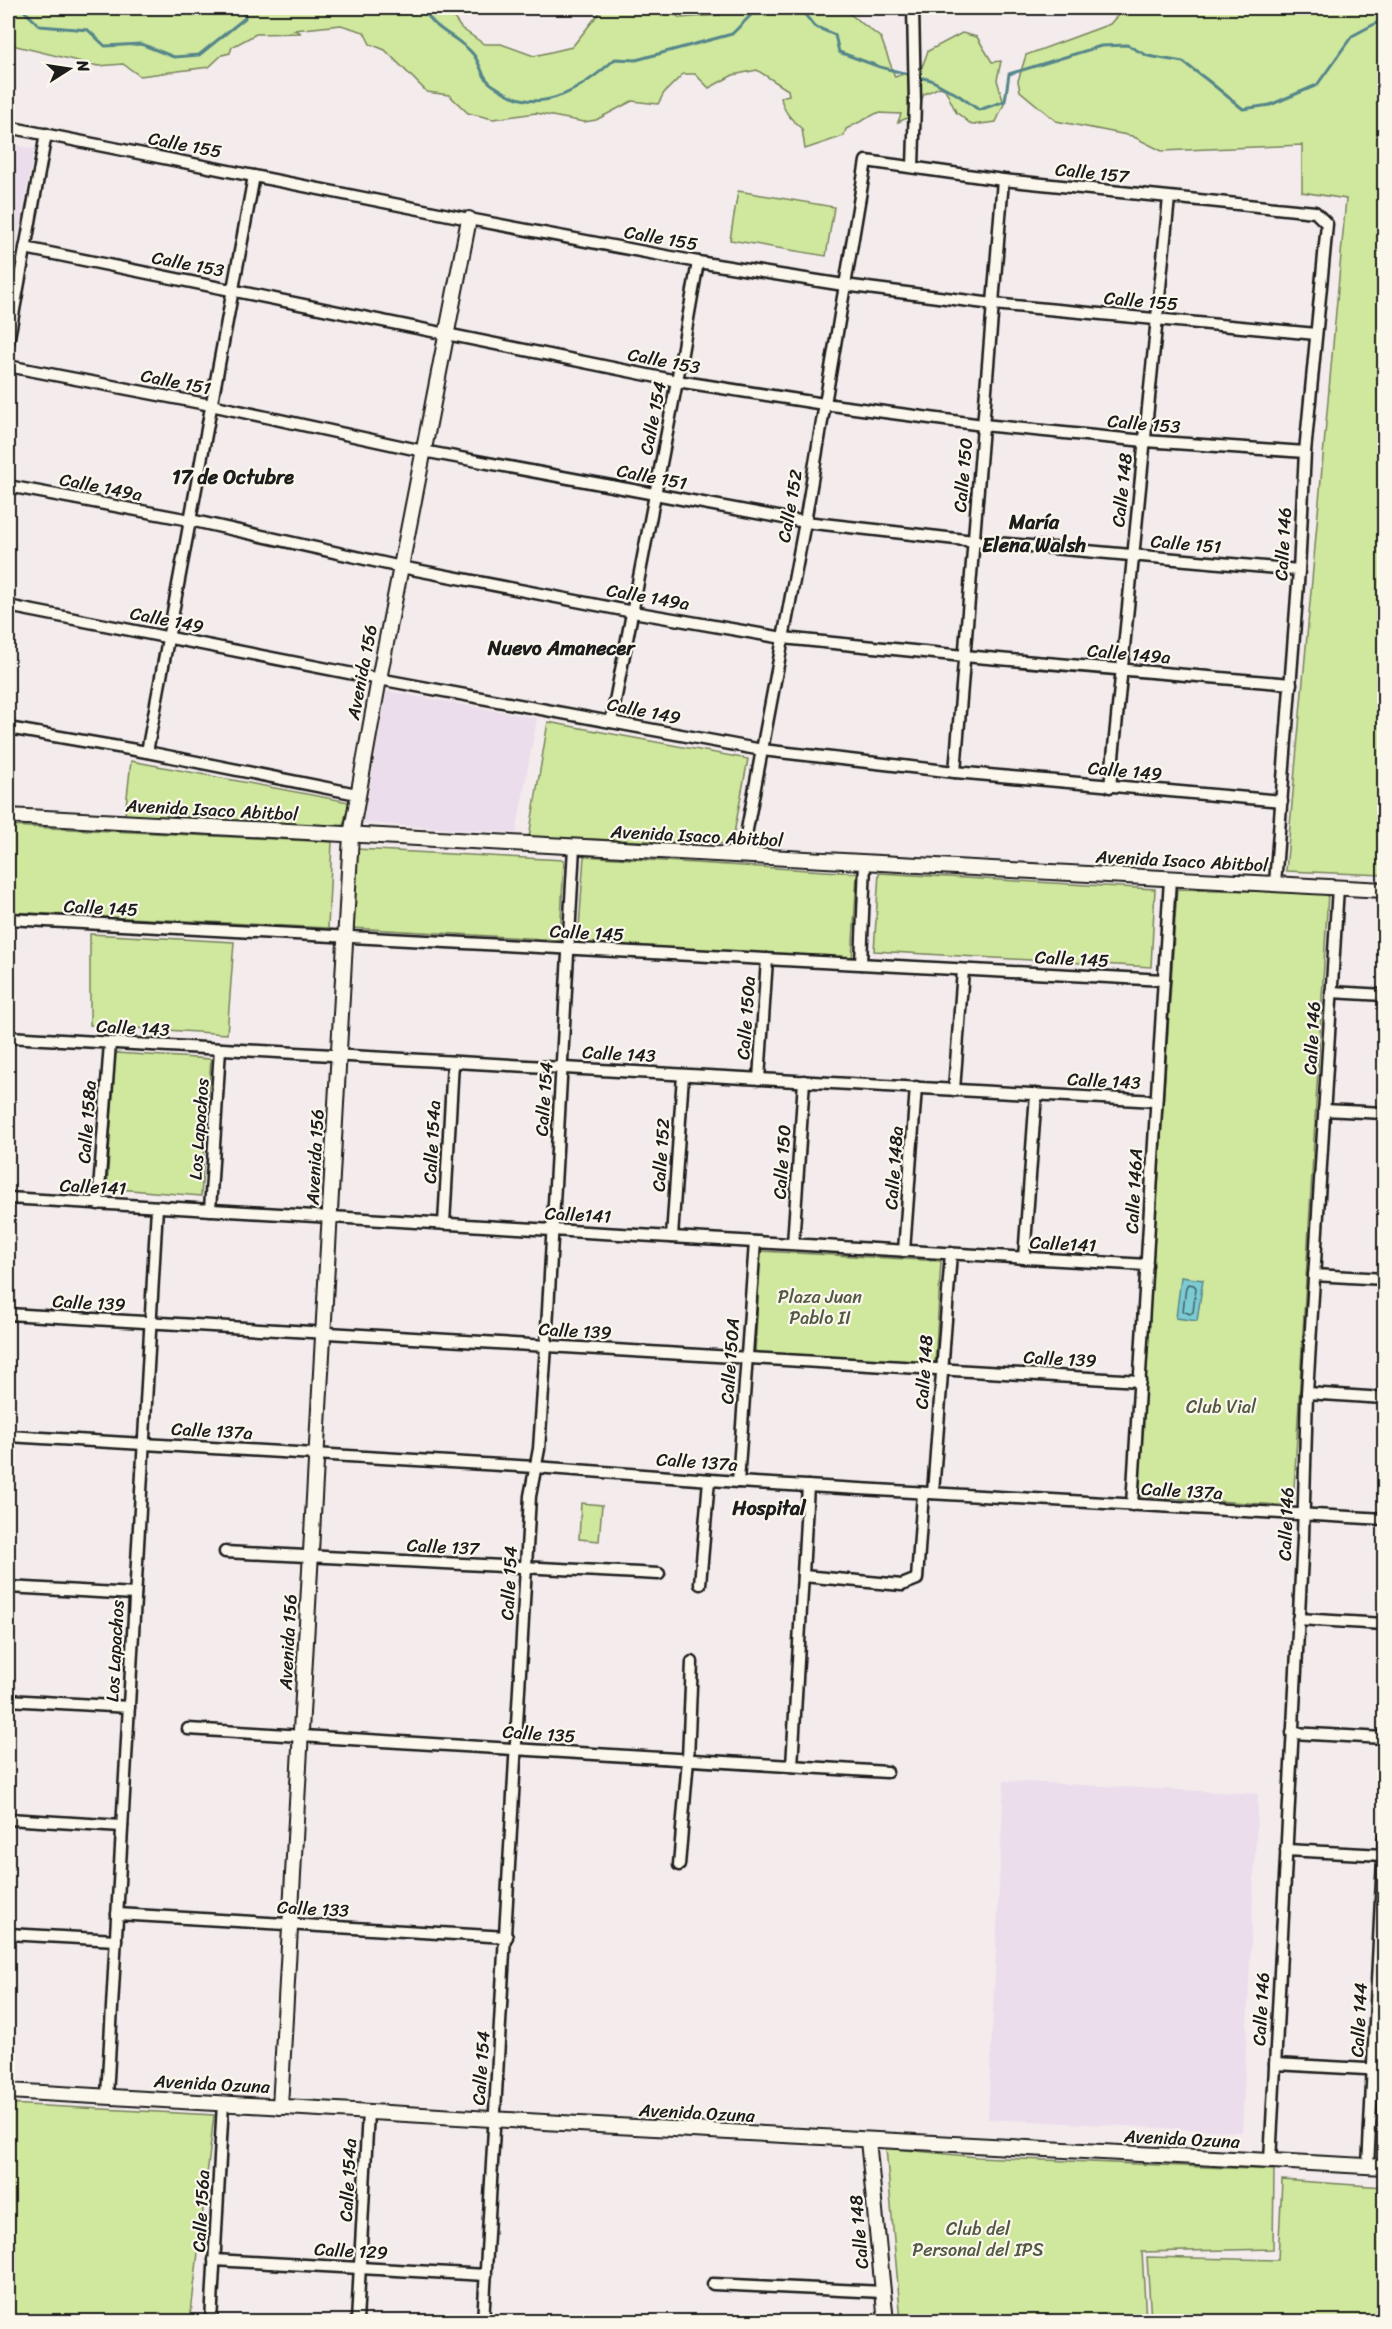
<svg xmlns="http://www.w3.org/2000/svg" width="1392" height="2329" font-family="Sriracha,sans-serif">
	<rect width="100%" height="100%" fill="#f4ebec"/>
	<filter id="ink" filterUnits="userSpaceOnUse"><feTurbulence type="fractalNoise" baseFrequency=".0167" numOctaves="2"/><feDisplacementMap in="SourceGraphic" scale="12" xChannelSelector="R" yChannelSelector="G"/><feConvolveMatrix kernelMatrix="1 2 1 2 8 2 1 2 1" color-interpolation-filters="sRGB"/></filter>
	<g filter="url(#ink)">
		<g fill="#ebddec">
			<polygon points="8,144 34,149 8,292"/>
			<polygon points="387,691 537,718 516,833 363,823"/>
			<polygon points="1004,1781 1258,1794 1242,2132 988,2119"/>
		</g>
		<g fill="#cfe89d" stroke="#76825c" stroke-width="1.5">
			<path d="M8 8H447L461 28 484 44H501L534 56 572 47 603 8H666L680 18 720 15 732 8H842L881 38 895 77 922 67 928 51 962 33 977 37 992 62 1001 61 997 80 1004 104 996 122 972 125 956 112 945 89 940 87 924 94 916 114 898 122 901 114 877 113 846 129 844 136 805 149 802 129C792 120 783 112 781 97L789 95 788 90 757 70 733 75 709 88 695 74H683L664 93 658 104 632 101 596 120 584 122 536 113 493 119 468 113 449 95 427 92 385 50 370 44 364 32 341 25 294 30 301 33 256 34 232 47 230 53 222 55 209 67 140 76 123 64 98 66 8 44Z"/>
			<polygon points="1124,8 1384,8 1384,875 1286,871 1346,199 1302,192 1302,145 1162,151 1132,136 1056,121 1020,91 1018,81 1026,55 1110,24"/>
			<polygon points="738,191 834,207 826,256 730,240"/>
			<polygon points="548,722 748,759 732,844 529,837"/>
			<polygon points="131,761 349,802 343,826 125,815"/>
			<polygon points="8,826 332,842 328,928 8,912"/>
			<polygon points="356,849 564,860 560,940 352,928"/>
			<polygon points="584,856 857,873 852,960 578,943"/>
			<polygon points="879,873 1155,889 1151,967 874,951"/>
			<polygon points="1177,889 1328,893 1293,1506 1138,1496"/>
			<polygon points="90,934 234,942 227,1034 90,1025"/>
			<polygon points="115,1053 211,1059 201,1196 107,1188"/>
			<polygon points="760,1251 941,1261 935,1366 755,1356"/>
			<polygon points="581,1503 602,1505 599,1541 579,1539"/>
			<polygon points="8,2104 214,2115 190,2321 8,2321"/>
			<polygon points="886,2148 977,2157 1274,2170 1273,2249 1142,2252 1146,2321 901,2321"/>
			<polygon points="1282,2180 1384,2187 1384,2321 1151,2321 1147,2257 1278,2260"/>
		</g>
		<polygon fill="#7bcbd4" stroke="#55858a" stroke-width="1.5" points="1181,1277 1203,1280 1197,1321 1176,1318"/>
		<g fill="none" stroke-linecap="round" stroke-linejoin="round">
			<polygon stroke="#426266" stroke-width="1.5" points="1188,1284 1194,1285 1196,1288 1193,1312 1190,1314 1183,1311 1186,1287"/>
			<g stroke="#55858a" stroke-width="3">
				<polyline points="21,8 40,26 88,30 105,46 141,44 174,57 199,55 245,18 244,8"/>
				<path d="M424 8C432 30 458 36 473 54 480 62 481 75 489 82 493 86 500 89 504 92 544 116 585 86 615 59L636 60 732 34 757 9 762 8"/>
				<polyline points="800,8 814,26 835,35 839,52 880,67 931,80 958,95 979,110 1005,101 1009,74 1101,46 1127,45 1148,56 1183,62 1206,79 1243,109 1270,105 1317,85 1352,36 1384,19"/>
			</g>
			<g stroke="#1c1c1c" stroke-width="15">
				<g id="street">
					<polyline points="913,8 915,102 913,167"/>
					<polyline points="8,127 469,219 698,262 844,285 993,304 1316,334"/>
					<polyline points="25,248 677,381 824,404 983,425 1145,441 1305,452"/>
					<polyline points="8,343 46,134"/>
					<polyline points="8,366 211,405 423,451 805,522 974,541 1299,570"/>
					<polyline points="8,486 190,520 401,567 633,612 783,638 964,656 1291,684"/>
					<polyline points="8,606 379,679 762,750 955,772 1282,801"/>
					<polyline points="611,722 677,381 698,262"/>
					<polyline points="8,728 147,752 357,794"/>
					<polyline points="147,752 254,176"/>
					<polyline points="955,772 1003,180"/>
					<polyline points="1110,787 1169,198"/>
					<polyline points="742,856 805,522 866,161 1003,180 1315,212 1327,224 1305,452 1299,570 1275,884"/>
					<polyline points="8,919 1164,980"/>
					<polyline points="861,964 865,863"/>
					<polyline points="1331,992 1384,995"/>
					<polyline points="8,1037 1156,1101"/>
					<polyline points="759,1079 767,959"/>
					<polyline points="954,1090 963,970"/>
					<polyline points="1324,1110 1384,1113"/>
					<polyline points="8,1198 1147,1265"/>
					<polyline points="98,1204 110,1043"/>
					<polyline points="210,1210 220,1049"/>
					<polyline points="444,1224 453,1062"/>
					<polyline points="672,1237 683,1075"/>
					<polyline points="793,1244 804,1081"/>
					<polyline points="904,1251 916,1087"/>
					<polyline points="1024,1258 1036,1094"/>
					<polyline points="1314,1275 1384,1279"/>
					<polyline points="8,1314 1140,1381"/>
					<polyline points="1307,1393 1384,1398"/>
					<polyline points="8,1436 535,1467 738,1482 1384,1519"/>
					<polyline points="738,1482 755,1242"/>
					<polyline points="933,1493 951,1253"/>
					<polyline points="1132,1505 1170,879"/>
					<polyline points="225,1552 659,1574"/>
					<polyline points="803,1576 902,1585 917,1579 923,1493"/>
					<polyline points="700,1584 709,1480"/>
					<polyline points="8,1587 135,1594"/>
					<polyline points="1298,1619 1384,1624"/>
					<polyline points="8,1700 129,1707"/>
					<polyline points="188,1729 887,1772"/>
					<polyline points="1292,1733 1384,1738"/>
					<polyline points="792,1766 808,1486"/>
					<polyline points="8,1819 122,1826"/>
					<polyline points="1286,1850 1384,1855"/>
					<polyline points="679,1865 688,1759 692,1662"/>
					<polyline points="117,1914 507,1937"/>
					<polyline points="8,1934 116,1940"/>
					<polyline points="1275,2064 1384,2070"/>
					<polyline points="107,2096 157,1207"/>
					<polyline points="1270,2161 1303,1538 1307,1393 1338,887"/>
					<polyline points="1368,2167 1384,1838"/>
					<polyline points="214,2260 486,2275"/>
					<polyline points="713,2284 883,2292"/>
					<polyline points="211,2322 223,2103"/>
					<polyline points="357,2322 368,2112"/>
					<polyline points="483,2322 530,1496 539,1449 546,1346 574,847"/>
				</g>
			</g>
			<g stroke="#1c1c1c" stroke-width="18">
				<g id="secondary">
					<polyline points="8,816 1384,890"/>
					<polyline points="8,2091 579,2124 1384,2167"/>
					<polyline points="280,2107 351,835 379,679 469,219"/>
					<polyline points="868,2140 886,2322"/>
				</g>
			</g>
			<use href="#street" stroke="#fbf7ec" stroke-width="10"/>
			<use href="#secondary" stroke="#fbf7ec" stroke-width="14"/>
		</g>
	</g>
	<g text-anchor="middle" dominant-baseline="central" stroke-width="4.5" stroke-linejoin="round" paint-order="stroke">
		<g font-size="18" fill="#1c1c1c" stroke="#fbf7ec">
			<text transform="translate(185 145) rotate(11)">Calle 155</text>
			<text transform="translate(1092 173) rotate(6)">Calle 157</text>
			<text transform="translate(661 238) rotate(10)">Calle 155</text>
			<text transform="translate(188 264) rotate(11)">Calle 153</text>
			<text transform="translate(1141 301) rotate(5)">Calle 155</text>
			<text transform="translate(664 361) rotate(11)">Calle 153</text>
			<text transform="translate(176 382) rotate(11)">Calle 151</text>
			<text transform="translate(653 418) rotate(-79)">Calle 154</text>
			<text transform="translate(1144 424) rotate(5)">Calle 153</text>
			<text transform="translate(963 475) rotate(-85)">Calle 150</text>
			<text transform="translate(652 477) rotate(11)">Calle 151</text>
			<text transform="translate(101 487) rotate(11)">Calle 149a</text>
			<text transform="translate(1122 490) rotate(-84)">Calle 148</text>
			<text transform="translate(790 506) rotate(-80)">Calle 152</text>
			<text transform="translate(1186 544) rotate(5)">Calle 151</text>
			<text transform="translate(1283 544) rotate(-87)">Calle 146</text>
			<text transform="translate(648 597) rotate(10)">Calle 149a</text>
			<text transform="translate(167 620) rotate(11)">Calle 149</text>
			<text transform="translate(1129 654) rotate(5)">Calle 149a</text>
			<text transform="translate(362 672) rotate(-79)">Avenida 156</text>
			<text transform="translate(644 711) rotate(11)">Calle 149</text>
			<text transform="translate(1125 771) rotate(5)">Calle 149</text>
			<text transform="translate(212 810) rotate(3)">Avenida Isaco Abitbol</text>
			<text transform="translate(697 836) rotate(3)">Avenida Isaco Abitbol</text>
			<text transform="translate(1182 861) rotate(3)">Avenida Isaco Abitbol</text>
			<text transform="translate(101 908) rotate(3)">Calle 145</text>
			<text transform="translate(587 933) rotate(3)">Calle 145</text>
			<text transform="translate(1072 959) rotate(3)">Calle 145</text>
			<text transform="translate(746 1018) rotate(-86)">Calle 150a</text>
			<text transform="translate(133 1028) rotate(3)">Calle 143</text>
			<text transform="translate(1312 1038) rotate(-87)">Calle 146</text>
			<text transform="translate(619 1054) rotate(3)">Calle 143</text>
			<text transform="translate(1104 1081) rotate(3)">Calle 143</text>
			<text transform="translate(544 1099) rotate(-86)">Calle 154</text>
			<text transform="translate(87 1122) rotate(-86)">Calle 158a</text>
			<text transform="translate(199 1129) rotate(-86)">Los Lapachos</text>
			<text transform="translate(432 1142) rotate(-87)">Calle 154a</text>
			<text transform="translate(661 1155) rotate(-86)">Calle 152</text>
			<text transform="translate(315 1157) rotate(-87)">Avenida 156</text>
			<text transform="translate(782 1162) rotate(-86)">Calle 150</text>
			<text transform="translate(894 1168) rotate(-86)">Calle 148a</text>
			<text transform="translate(93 1187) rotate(3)">Calle141</text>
			<text transform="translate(1134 1191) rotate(-87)">Calle 146A</text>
			<text transform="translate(578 1215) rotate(3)">Calle141</text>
			<text transform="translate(1063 1244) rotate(3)">Calle141</text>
			<text transform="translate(89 1303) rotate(3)">Calle 139</text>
			<text transform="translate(575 1331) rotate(3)">Calle 139</text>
			<text transform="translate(1060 1359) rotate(3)">Calle 139</text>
			<text transform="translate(730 1361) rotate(-86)">Calle 150A</text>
			<text transform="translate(924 1372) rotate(-86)">Calle 148</text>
			<text transform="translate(212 1431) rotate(3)">Calle 137a</text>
			<text transform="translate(697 1462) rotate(4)">Calle 137a</text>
			<text transform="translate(1182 1491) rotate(3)">Calle 137a</text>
			<text transform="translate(1286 1524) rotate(-88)">Calle 146</text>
			<text transform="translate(443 1547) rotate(3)">Calle 137</text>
			<text transform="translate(509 1583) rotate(-87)">Calle 154</text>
			<text transform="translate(288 1642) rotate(-87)">Avenida 156</text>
			<text transform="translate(115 1651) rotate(-87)">Los Lapachos</text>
			<text transform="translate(539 1734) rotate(4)">Calle 135</text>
			<text transform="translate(313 1909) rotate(3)">Calle 133</text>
			<text transform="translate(1261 2009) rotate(-87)">Calle 146</text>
			<text transform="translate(1359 2020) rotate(-87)">Calle 144</text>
			<text transform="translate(481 2068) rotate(-86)">Calle 154</text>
			<text transform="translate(212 2084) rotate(3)">Avenida Ozuna</text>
			<text transform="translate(697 2113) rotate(3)">Avenida Ozuna</text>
			<text transform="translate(1182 2139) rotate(3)">Avenida Ozuna</text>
			<text transform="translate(348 2180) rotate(-87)">Calle 154a</text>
			<text transform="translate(201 2211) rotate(-87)">Calle 156a</text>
			<text transform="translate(859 2232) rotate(-95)">Calle 148</text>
			<text transform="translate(351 2251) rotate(3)">Calle 129</text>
		</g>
		<g font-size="18" fill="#525943" stroke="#fbf7ec">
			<text x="820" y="1297">Plaza Juan<tspan x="820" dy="21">Pablo II</tspan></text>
			<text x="1221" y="1407">Club Vial</text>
			<text x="978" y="2229">Club del<tspan x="978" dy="21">Personal del IPS</tspan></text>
		</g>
		<g font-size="20" font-weight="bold" fill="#1c1c1c" stroke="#fbf7ec">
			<text x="233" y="477">17 de Octubre</text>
			<text x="1034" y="522">María<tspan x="1034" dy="23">Elena Walsh</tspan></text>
			<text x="561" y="648">Nuevo Amanecer</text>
			<text x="769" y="1508">Hospital</text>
		</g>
	</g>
	<rect width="1392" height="2329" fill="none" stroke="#fbf7ec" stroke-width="30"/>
	<rect x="15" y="15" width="1362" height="2299" fill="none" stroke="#1c1c1c" stroke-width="2" filter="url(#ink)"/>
	<g transform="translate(69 69) rotate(78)" stroke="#fbf7ec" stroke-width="4.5" paint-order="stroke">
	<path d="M0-4.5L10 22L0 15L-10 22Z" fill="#1c1c1c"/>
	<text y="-9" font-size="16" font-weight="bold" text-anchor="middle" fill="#1c1c1c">N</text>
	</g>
</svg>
